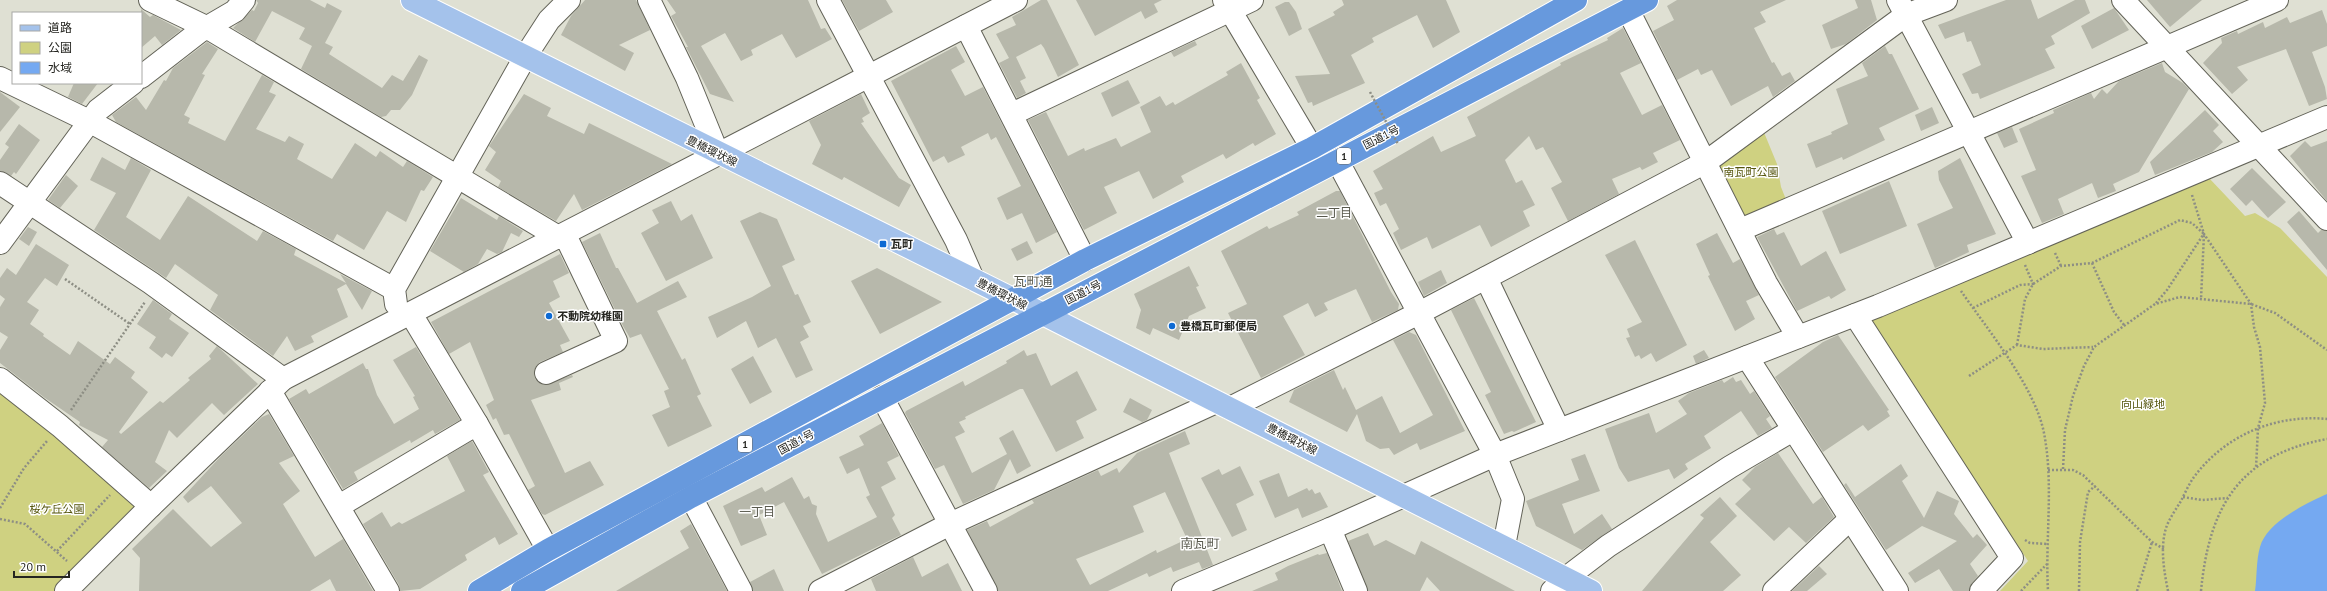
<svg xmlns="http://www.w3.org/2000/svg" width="2327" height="591" font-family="'PT Sans','Noto Sans JP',sans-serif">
	<rect width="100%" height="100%" fill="#dfe0d3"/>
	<g fill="#cfd181">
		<polygon points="1763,130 1777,164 1781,187 1787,202 1743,219 1718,166"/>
		<polygon points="2209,178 2245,216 2255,213 2280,228 2327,277 2327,591 2000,591 2028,561 1870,322 1874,317"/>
		<polygon points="0,388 135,501 135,509 57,591 0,591"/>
	</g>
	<path fill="#75a9f1" d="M2327 494V591H2255C2257 577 2256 561 2260 547 2267 522 2305 504 2327 494Z"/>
	<g fill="#b7b8ab" fill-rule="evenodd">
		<polygon points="256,0 310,0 325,8 327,3 342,11 325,43 333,47 329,54 382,88 392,75 403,81 419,55 428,60 412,95 400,110 391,110 386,116 381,117 301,69 312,46 299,39 305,28 272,11 255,42 233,28 252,10 254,11 258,3"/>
		<polygon points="585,0 636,0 650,30 619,45 634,53 625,71 561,35 571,16"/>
		<polygon points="667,0 808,0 821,29 825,28 832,39 796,58 782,34 751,50 753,55 741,61 725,33 701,46 734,102 710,94 686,47 688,47 671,16 676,13"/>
		<polygon points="842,0 886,0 893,12 859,31"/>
		<polygon points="1041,0 1047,0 1079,65 1058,77 1044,48 1041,44 1016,57 1026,78 1020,81 1026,93 1017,98 999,63 1009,58 996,34 1016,25 1012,17"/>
		<polygon points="1076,0 1162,0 1154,4 1158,12 1145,19 1141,11 1095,36"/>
		<polygon points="1342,0 1446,0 1460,32 1433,48 1417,15 1372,38 1374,42 1351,55 1365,83 1313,106 1312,102 1308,103 1295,76 1330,74 1308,29 1335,15 1333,12 1344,5"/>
		<polygon points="1677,0 1786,0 1760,12 1766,22 1754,28 1772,63 1774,62 1782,76 1790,72 1795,81 1773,97 1768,86 1731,106 1712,70 1701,75 1698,69 1677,80 1653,31 1674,20 1667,6"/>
		<polygon points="1855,0 1871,0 1877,20 1846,44 1831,49 1822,25 1858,8"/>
		<polygon points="2006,0 2031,0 2038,19 2075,0 2085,0 2090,13 2051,36 2055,44 2045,49 2055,68 1980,99 1978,93 1972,94 1962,74 1981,65 1971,41 1967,42 1964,32 1945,39 1938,25"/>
		<polygon points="2147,0 2202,0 2170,27"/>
		<polygon points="1285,2 1289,2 1296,12 1302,29 1289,36 1275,7"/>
		<polygon points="2114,8 2129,30 2092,49 2081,26"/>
		<polygon points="141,9 150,17 153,15 181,30 162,45 155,36 141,48"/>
		<polygon points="2322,10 2327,24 2327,46 2312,52 2325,87 2327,99 2309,106 2286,49 2237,67 2248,80 2232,94 2203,63 2222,43 2221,38 2237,31 2238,34 2263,22 2265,28 2287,17 2290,23"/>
		<polygon points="1623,28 1641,63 1620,73 1642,115 1662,105 1680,140 1653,153 1658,162 1642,170 1640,167 1612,179 1619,194 1568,221 1551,188 1562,182 1543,147 1536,150 1529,136 1505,160 1516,183 1522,180 1535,205 1523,211 1530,226 1491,247 1480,225 1432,249 1427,237 1401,250 1393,233 1399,229 1386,203 1380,206 1374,193 1383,189 1373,171 1433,136 1441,152 1476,136 1467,117 1561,65 1560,63 1608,40 1607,38"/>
		<polygon points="1195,41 1197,45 1174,57 1171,52"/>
		<polygon points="207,42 218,49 202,74 205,75 184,115 190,118 188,123 225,141 262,75 274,82 269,92 276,95 256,129 285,142 289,136 304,144 297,159 332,179 355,143 376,157 380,151 403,167 407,161 433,177 424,191 421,190 406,222 387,211 364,250 337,234 333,241 116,122 112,115 136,97 146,110 164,80 166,81 173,68"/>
		<polygon points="956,46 965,62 951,70 965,96 983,87 1057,232 1036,243 1022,213 1007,220 997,198 1021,186 996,137 991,140 988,133 961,147 965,155 948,163 944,156 933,162 891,81"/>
		<polygon points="1885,46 1889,54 1892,54 1919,109 1879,128 1885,140 1843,160 1842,157 1816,168 1807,144 1832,134 1831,132 1848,124 1836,89 1868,76 1862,63"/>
		<polygon points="1241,63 1260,98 1257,100 1276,134 1255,146 1253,143 1226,159 1223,154 1181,176 1184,182 1153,199 1139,171 1104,187 1117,213 1084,230 1028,120 1046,112 1068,156 1084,148 1085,151 1116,138 1121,147 1151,132 1140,107 1160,96 1166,106 1173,102 1175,105 1228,75 1226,72"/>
		<polygon points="2162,63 2165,72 2183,83 2189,89 2139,172 2113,184 2116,191 2098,198 2092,183 2058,199 2064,214 2042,223 2021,176 2036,170 2019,129 2054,113 2053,110 2091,93 2094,99 2102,89 2107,94 2119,81"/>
		<polygon points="1128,80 1140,103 1112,117 1101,93"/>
		<polygon points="74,83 98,83 82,104 68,97"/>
		<polygon points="0,92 20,107 0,132"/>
		<polygon points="524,94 551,108 547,116 584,134 589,123 672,164 582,210 574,194 556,221 498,187 501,181 485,170 496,152 489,146"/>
		<polygon points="861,94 870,113 862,118 864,122 861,123 899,178 911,185 899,207 844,177 842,180 812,164 821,145 809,121"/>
		<polygon points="1932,107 1939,123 1921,131 1915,115"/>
		<polygon points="2205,110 2219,125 2213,131 2223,142 2212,152 2155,175 2150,162"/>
		<polygon points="19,124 40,140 16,174 14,172 11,176 0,171 0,160 9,147 5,144"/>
		<polygon points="2012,127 2018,142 2004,148 1997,133"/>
		<polygon points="2305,141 2311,147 2327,141 2327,201 2290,156"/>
		<polygon points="102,157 125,170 131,158 151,170 126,217 160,240 188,196 257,241 263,231 296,249 294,255 346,283 340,274 372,291 362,310 346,284 337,289 348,317 311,336 314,342 295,351 287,336 273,356 210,310 218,295 175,264 166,278 94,230 116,193 90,180"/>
		<polygon points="1960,158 1996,234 1967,245 1969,252 1935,268 1917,224 1953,208 1939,180 1938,171"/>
		<polygon points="2252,168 2286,202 2268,218 2252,200 2246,206 2230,189"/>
		<polygon points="66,175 78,186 60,208 48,200"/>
		<polygon points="1889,181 1907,226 1840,254 1822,211"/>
		<polygon points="1336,191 1340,191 1391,292 1399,304 1398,310 1372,322 1356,289 1324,303 1328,310 1315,317 1308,303 1283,316 1305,355 1261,378 1228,313 1247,304 1221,251 1267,226 1269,229 1299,215 1297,212"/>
		<polygon points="461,198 497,220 499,216 523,231 519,237 511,233 502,252 497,254 487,249 478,264 464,272 430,251"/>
		<polygon points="671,201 681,221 692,214 713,258 666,281 641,233 659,223 652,210"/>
		<polygon points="2299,211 2318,233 2321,230 2327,231 2327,270 2287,222"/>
		<polygon points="760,212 777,219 795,260 782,266 795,295 798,294 811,322 803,326 809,337 800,342 813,370 796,378 776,338 758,348 746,321 717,338 708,317 752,297 771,286 740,221"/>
		<polygon points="28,227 37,232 29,246 19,239"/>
		<polygon points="1774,229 1777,235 1784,232 1801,266 1826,251 1846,290 1831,299 1829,296 1797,311 1757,237"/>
		<polygon points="600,233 616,268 618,268 637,303 678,281 687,297 657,311 682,360 685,358 701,394 697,396 712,426 668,447 652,415 670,407 664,391 669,389 641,334 630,338 623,326 582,242"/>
		<polygon points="1717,233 1733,263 1740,259 1759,295 1746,301 1755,319 1735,331 1708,276 1710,275 1696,244"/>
		<polygon points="1635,240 1687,345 1656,362 1651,353 1641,359 1639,355 1635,357 1626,338 1630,337 1627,329 1642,322 1605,255"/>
		<polygon points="1027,241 1033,253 1017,261 1011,249"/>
		<polygon points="36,244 69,265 57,286 45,278 27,302 39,310 30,324 44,334 43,336 70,355 78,341 110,364 115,357 135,372 131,378 148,392 119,432 121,434 160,401 163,403 190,380 188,378 211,359 209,356 217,346 258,384 224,415 212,403 177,438 169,430 155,462 167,471 149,488 102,447 108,440 79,425 80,422 45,398 0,363 0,350 8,337 0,332 0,307 5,299 0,295 0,278 7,268 16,275"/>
		<polygon points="560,254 569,273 553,281 560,297 549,303 570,341 560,345 563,352 540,362 536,366 534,372 535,379 544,385 572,375 573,377 559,383 561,390 531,400 565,473 590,461 604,485 545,515 542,514 528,490 535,486 509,434 504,435 496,418 493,420 486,405 494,400 470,342 449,354 431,322"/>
		<polygon points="1189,266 1199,286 1196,287 1206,308 1189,316 1179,340 1153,328 1150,335 1136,328 1141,310 1134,294"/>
		<polygon points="877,268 942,302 880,334 851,281"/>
		<polygon points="1441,270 1447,283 1424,296 1418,282"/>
		<polygon points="1474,298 1536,422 1514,432 1512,431 1504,434 1485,395 1491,392 1451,310"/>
		<polygon points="153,300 172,314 169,319 189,333 172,357 166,353 162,358 149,348 156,337 137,324"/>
		<polygon points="1409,332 1416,335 1465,431 1420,450 1417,443 1394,455 1389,448 1380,449 1366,441 1357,414 1347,432 1289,402 1294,390 1334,370 1343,390 1345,387 1356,410 1382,396 1400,433 1433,415 1393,340"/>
		<polygon points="1838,335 1889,410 1887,411 1890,416 1868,431 1863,425 1823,452 1775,377 1823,342"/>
		<polygon points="416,347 460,420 435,434 433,430 411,443 410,440 354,472 358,480 343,489 289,399 306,389 309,394 363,363 366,369 368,369 377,395 394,424 419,409 413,397 415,396 393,360"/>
		<polygon points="1024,350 1027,356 1036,353 1051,386 1077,371 1097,410 1076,421 1084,438 1056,452 1023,389 1020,389 965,417 966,419 959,422 965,432 955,437 972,473 1007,454 999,438 1013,430 1031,466 1017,474 1010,459 994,490 963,504 944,465 935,469 905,413 906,411 963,381 965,386 1007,363 1006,361"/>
		<polygon points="1704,350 1709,358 1696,364 1693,356"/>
		<polygon points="753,356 772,392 750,404 731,369"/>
		<polygon points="1733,377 1736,382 1741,380 1750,394 1754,391 1770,416 1766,419 1772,428 1758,436 1741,411 1704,436 1711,448 1685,464 1688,469 1674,479 1669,469 1628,482 1619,468 1605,429 1649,413 1656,433 1687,414 1678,401 1689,393 1722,380 1724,383"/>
		<polygon points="1130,398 1152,410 1147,420 1142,422 1123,412"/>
		<polygon points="269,414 294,456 279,463 300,491 283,504 315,557 343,539 373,591 336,591 330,579 310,591 139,591 140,558 132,549 173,509 211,547 242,523 211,486 188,503 183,497 221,456 262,417"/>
		<polygon points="882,423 899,456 887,462 896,479 881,487 895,515 892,518 901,535 822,574 784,502 759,515 767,535 741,546 723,506 762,487 765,492 792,477 804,499 809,496 812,504 817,506 816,514 828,542 877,517 866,497 870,495 859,468 847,474 839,457 864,445 859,436"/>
		<path d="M1185 431 1190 444 1169 453 1213 565 1202 569 1199 562 1173 572 1171 567 1149 577 1147 573 1108 591H998L967 530 987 521 990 527 1034 503 1032 500 1098 470 1101 476 1117 468 1119 473 1137 453ZM1165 492 1187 539 1157 553 1156 550 1090 585 1076 559 1144 532 1133 506Z"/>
		<polygon points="472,441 489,472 483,475 518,534 499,545 495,537 465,555 467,560 420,589 400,591 399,585 363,524 382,512 391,527 399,522 402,524 465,491 447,456"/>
		<polygon points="1778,453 1813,504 1822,497 1834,517 1806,543 1789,527 1774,541 1735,504 1751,489 1742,480 1755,467"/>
		<polygon points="1585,454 1600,491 1562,504 1574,534 1602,514 1612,529 1582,550 1536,526 1526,501 1579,480 1571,459"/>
		<polygon points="1901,464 1908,476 1902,481 1924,518 1937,491 1959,501 1954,514 1973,538 1977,534 1987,545 1970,564 1978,576 1972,583 1969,591 1953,591 1939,569 1915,583 1908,573 1957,541 1922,526 1886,550 1844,485 1846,483 1855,497"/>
		<polygon points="1240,466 1254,495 1236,504 1247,530 1232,537 1201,478 1219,469 1222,475"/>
		<polygon points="1279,473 1288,497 1307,488 1309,491 1312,489 1315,494 1320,492 1328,507 1302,518 1298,508 1275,518 1259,481"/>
		<polygon points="1720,497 1737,516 1710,542 1741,575 1723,591 1642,591 1704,518 1700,515"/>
		<polygon points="691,524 727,591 616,591 689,548 680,531"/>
		<polygon points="1368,533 1374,546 1386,540 1415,555 1421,541 1515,591 1440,591 1427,577 1420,591 1368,591 1348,541"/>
		<polygon points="1327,553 1342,591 1252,591 1278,580 1275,573 1288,566 1318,554 1319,555"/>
		<polygon points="913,557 922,577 948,563 962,591 876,591 871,579"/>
		<polygon points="1819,566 1827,574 1807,591 1792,591"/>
		<polygon points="774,569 784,591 753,591 750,582"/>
	</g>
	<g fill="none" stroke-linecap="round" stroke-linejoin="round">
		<g stroke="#636358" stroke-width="24">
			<g id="minor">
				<polyline points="150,0 208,28 560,238"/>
				<polyline points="649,0 687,78 718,154"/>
				<polyline points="828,0 956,240 973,279"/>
				<polyline points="1224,0 1312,148"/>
				<polyline points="1898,0 2028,243"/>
				<polyline points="2123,0 2327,219"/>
				<polyline points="1628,10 1766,283 1798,337"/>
				<polyline points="966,26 1085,260"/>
				<polyline points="141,77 199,32 235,11 244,0"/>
				<polyline points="0,78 89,121 394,289"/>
				<polyline points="1012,114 1252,0"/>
				<polyline points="1337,160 1495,455 1513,499 1504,546"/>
				<polyline points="0,183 151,283 283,379"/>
				<polyline points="1740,230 2277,0"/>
				<polyline points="0,243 98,110 133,83"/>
				<polyline points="1486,278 1559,430"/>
				<polyline points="396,304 394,289 525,57 549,20 569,0"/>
				<polyline points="411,314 477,424"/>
				<polyline points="1855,315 2012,558 1981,591"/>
				<polyline points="1747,357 1897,591"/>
				<polyline points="546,373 616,341 565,235"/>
				<polyline points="0,379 60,426 151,506"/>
				<polyline points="270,391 388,591"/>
				<polyline points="882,397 986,591"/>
				<polyline points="1230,408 1419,313 1706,162 1906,15 1946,0"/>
				<polyline points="691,497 741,591"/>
				<polyline points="339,506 477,424 548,550"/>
				<polyline points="1330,529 1356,591"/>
				<polyline points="66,591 151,506 283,379 1016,0"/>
				<polyline points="820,591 950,524 1216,402"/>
				<polyline points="1183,591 1330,529 1495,455 1878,306 2327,117"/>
				<polyline points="1552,591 1566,578 1608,546 1730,467 1793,430"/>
				<polyline points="1774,591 1850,519"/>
			</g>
		</g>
		<g stroke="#fff" stroke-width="24">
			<polyline id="major" points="412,0 1041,313 1591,591"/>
		</g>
		<g stroke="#fff" stroke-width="24">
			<g id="highway">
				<polyline points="479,591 548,550 1085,260 1312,148 1576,0"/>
				<polyline points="522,591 691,497 1647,0"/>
			</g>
		</g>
		<g stroke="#8d8e84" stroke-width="2.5" stroke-dasharray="2 2" stroke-linecap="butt">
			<polyline points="2192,195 2204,234 2251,304 2254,327 2260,347 2265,403 2258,428 2256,468"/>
			<polyline points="2055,253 2061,266"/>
			<polyline points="2092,263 2114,312 2124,325"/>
			<polyline points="65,279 130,324"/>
			<path d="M1961 291C1988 330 2035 387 2044 433 2054 485 2045 538 2048 591"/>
			<polyline points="2156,303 2167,290 2203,235"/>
			<polyline points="1973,308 2020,285 2033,284 2025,265"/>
			<polyline points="2017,345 2025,299 2033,284 2061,266 2092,263 2180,220 2192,223 2204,234 2201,299"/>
			<polyline points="1969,376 2017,345 2043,349 2093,347"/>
			<polyline points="71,410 145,302"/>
			<polyline points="2063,469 2065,430 2073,396 2084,366 2094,347 2155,304 2180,297 2251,304 2275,313 2327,350"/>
			<polyline points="2048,470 2073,470 2083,475 2152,542 2164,549"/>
			<polyline points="2183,497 2202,500 2228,498"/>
			<polyline points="0,508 24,468 47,441"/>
			<polyline points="0,519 25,524 67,561"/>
			<polyline points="2025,540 2030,543 2048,544"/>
			<polyline points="57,551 110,495"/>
			<polyline points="2021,591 2047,564"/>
			<polyline points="2079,591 2080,542 2088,492 2095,486"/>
			<polyline points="2137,591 2152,542"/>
			<path d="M2168 591C2164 571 2160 548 2166 528 2169 519 2176 509 2181 501 2185 493 2189 484 2194 477 2225 435 2276 414 2327 419"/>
			<path d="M2201 591C2209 507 2239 455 2327 439"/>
		</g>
		<use href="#minor" stroke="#fff" stroke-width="22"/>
		<use href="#major" stroke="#a4c2eb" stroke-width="22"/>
		<use href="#highway" stroke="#6799dd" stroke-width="22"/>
		<polyline stroke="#8d8e84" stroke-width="2.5" stroke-dasharray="2 2" stroke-linecap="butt" points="1370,92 1398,144"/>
	</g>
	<g fill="#0d6ad3" stroke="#fff" stroke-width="1.5">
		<rect x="879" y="240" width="8" height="8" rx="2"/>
		<circle cx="549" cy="316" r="4"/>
		<circle cx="1172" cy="326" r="4"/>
	</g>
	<g text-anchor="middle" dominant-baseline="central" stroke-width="3" stroke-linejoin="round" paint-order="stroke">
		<g fill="#fff" stroke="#666663" stroke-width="1">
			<rect x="1337" y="148" width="14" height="16" rx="3"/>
			<rect x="738" y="436" width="14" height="16" rx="3"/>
		</g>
		<g font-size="10" font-weight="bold" fill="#252520">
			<text x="1344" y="156">1</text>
			<text x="745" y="444">1</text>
		</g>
		<g font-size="11" fill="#252520" stroke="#fff">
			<text transform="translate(1381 137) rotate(-27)">国道1号</text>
			<text transform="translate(712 151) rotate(26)">豊橋環状線</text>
			<text transform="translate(1083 292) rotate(-27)">国道1号</text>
			<text transform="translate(1002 294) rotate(27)">豊橋環状線</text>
			<text transform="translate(1292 439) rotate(27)">豊橋環状線</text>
			<text transform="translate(796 442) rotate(-28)">国道1号</text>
		</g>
		<g font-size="11" fill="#55550c" stroke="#fff">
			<text x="1751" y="172">南瓦町公園</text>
			<text x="2143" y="404">向山緑地</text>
			<text x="57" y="509">桜ケ丘公園</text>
		</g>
		<g font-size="11" font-weight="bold" fill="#252520" stroke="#fff" text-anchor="start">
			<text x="891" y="244">瓦町</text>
			<text x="557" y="316">不動院幼稚園</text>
			<text x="1180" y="326">豊橋瓦町郵便局</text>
		</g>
		<g font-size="12" fill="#58594d" stroke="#fff">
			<text x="1334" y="212">二丁目</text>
			<text x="757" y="511">一丁目</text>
		</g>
		<g font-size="13" fill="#58594d" stroke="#fff">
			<text x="1033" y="281">瓦町通</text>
			<text x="1200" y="543">南瓦町</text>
		</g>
	</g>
	<rect x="12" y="12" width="130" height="72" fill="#ffffff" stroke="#a8a8a6"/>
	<rect x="20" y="25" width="20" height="6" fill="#a4c2eb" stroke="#a8a8a6"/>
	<text x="48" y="32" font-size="12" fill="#252520">道路</text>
	<rect x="20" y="42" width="20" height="12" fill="#cfd181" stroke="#a8a8a6"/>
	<text x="48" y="52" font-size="12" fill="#252520">公園</text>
	<rect x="20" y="62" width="20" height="12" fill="#75a9f1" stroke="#a8a8a6"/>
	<text x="48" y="72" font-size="12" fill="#252520">水域</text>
	<path d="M14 571v6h55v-6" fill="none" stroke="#252520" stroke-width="2"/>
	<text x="20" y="571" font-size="12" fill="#252520" stroke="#ffffff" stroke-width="3" paint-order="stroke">20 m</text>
</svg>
